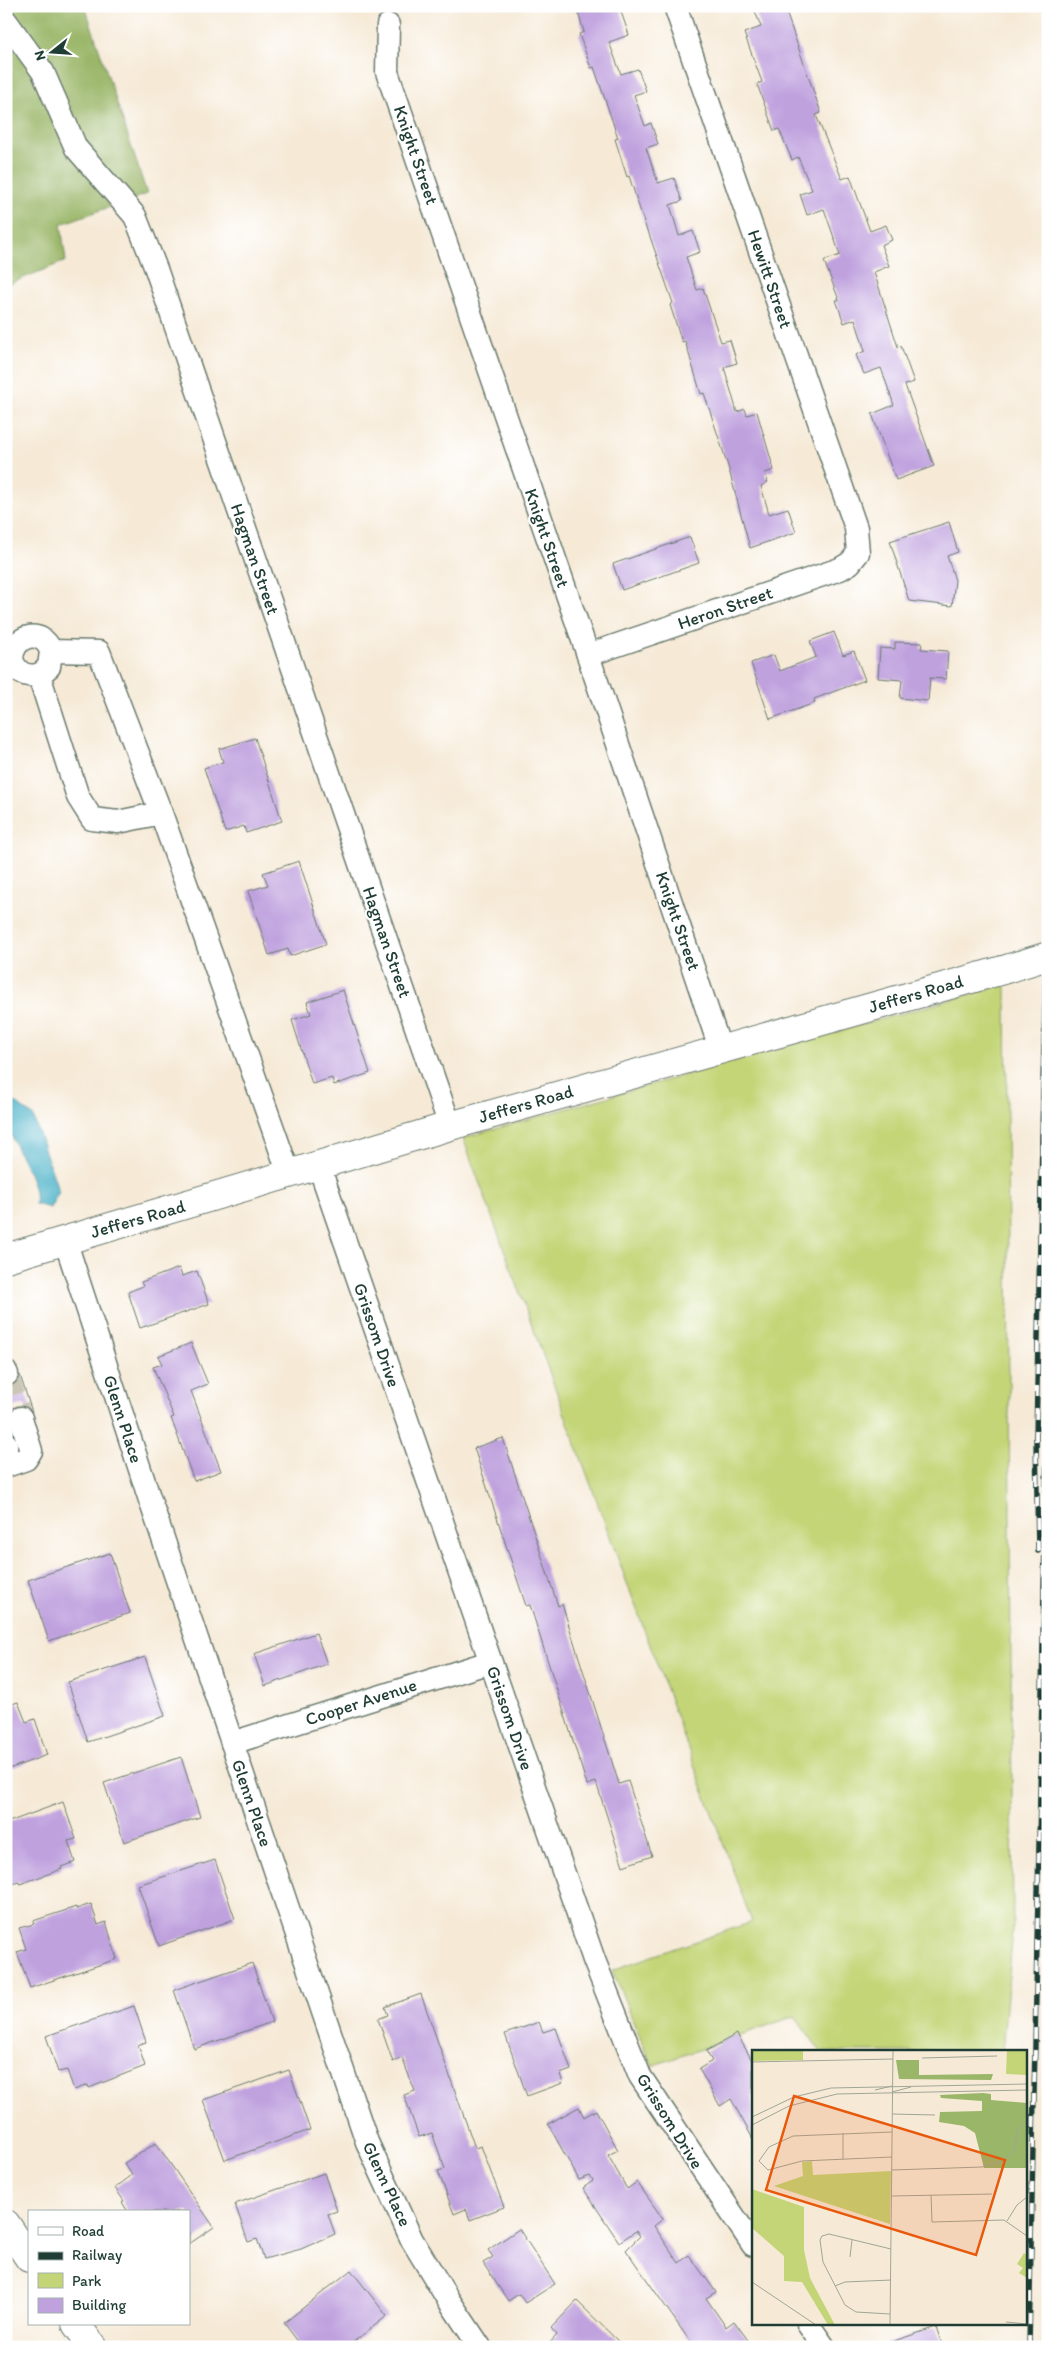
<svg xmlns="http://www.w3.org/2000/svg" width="1054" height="2353" font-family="Itim,sans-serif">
	<rect width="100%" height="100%" fill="#fff"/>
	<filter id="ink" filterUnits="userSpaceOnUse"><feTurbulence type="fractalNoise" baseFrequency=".02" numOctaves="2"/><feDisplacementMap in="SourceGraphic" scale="10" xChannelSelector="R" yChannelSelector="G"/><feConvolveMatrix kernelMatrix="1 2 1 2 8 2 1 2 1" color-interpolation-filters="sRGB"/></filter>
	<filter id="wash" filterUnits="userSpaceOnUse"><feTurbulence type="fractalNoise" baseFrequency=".0096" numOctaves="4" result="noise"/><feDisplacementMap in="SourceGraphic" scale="20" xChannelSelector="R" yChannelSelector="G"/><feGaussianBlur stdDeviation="1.12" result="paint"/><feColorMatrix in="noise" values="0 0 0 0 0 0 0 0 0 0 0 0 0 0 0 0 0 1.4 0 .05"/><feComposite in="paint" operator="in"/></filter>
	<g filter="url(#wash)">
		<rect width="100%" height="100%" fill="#f6ead7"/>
		<polygon fill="#c3d577" stroke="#718956" points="1006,984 1013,1930 1002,2052 821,2052 795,2016 652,2066 612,1970 752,1922 463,1138"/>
		<polygon fill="#9ab668" stroke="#5c7a4e" points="6,6 85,6 147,194 61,224 66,261 6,285"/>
		<path fill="#49b1c7" stroke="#34777e" d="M15 1102 33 1116 59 1192 50 1208 35 1204C40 1173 0 1141 9 1103Z"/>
		<g id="blocks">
			<g fill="#bfa1de">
				<polygon points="576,6 619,6 629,35 609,42 621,74 638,69 646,91 634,95 645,126 651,123 658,144 646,148 658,183 674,178 682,201 670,205 679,236 693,231 700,252 686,257 697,290 703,288 721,342 730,340 737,363 724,367 737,412 745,409 747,415 757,412 774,470 765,473 768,482 761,486 769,514 788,508 796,532 750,548 728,466 704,393 701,394 685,341 682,342 670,305 673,303 648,231 647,231 629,176 627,177 615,139 618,138 594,67 591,68 579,34 584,32"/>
				<polygon points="753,6 784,6 821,113 816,115 842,179 850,176 870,231 886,225 892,240 881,245 889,266 874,272 898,347 901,346 914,382 905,385 934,466 896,480 872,414 894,405 881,368 864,374 856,355 865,351 855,319 844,323 836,300 839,300 824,261 840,255 824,209 807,215 800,194 812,190 798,157 792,160 779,129 774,131 757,84 762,82 744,33 761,27"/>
				<polygon points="949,522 958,552 947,556 955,580 952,606 909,601 890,541"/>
				<polygon points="690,537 699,563 622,590 613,564"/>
				<polygon points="834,632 843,655 854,651 865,680 814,699 815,703 770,719 751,663 774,655 780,671 816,657 810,641"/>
				<polygon points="895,642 922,643 921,649 948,651 946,679 930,678 928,701 900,698 902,680 878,678 880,648 895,649"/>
				<polygon points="255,738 282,821 246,833 244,826 225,832 204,768 223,762 219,749"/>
				<polygon points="299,861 326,944 290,956 288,949 269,955 248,891 268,885 263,873"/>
				<polygon points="343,990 370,1073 334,1085 332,1078 312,1084 292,1020 311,1014 307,1002"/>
				<polygon points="179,1268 182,1276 197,1271 209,1304 140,1328 128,1292 143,1286 141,1282"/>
				<polygon points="191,1343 208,1384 191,1391 221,1471 194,1481 171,1418 174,1417 153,1367 162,1364 158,1356"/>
				<polygon points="20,1375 32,1412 24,1405 17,1406 11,1409 8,1416 9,1422 6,1423 6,1387 13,1385"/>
				<polygon points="503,1438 558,1606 562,1604 619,1784 628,1781 652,1856 623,1866 596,1782 587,1785 530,1605 526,1606 474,1448"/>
				<polygon points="110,1553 130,1613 49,1641 28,1580"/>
				<polygon points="316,1633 327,1664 265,1686 254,1654"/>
				<polygon points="145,1657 165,1716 88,1742 68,1682"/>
				<polygon points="18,1702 26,1722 35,1719 47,1755 6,1770 6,1706"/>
				<polygon points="181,1757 200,1817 124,1842 104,1783"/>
				<polygon points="63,1802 76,1839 68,1841 75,1862 61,1867 62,1869 20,1884 19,1882 6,1886 6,1823"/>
				<polygon points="215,1860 235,1919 159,1946 138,1885"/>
				<polygon points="91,1904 98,1925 106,1922 117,1959 30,1988 17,1952 26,1949 19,1928 34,1924 33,1921 76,1907 76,1909"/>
				<polygon points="252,1963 272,2022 194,2049 174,1990"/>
				<polygon points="421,1994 475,2148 481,2146 504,2207 470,2220 466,2209 454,2214 438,2171 445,2169 432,2133 419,2137 404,2095 415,2091 402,2058 393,2062 378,2019 388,2015 385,2007"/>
				<polygon points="134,2006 146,2042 138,2045 145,2066 89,2088 88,2085 74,2090 67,2070 58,2072 46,2036"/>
				<polygon points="539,2022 543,2032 556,2028 571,2070 560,2074 563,2083 527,2096 505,2034"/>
				<polygon points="737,2034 753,2062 753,2139 731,2099 720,2106 699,2069 712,2061 706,2051"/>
				<polygon points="289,2070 310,2130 225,2160 203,2100"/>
				<polygon points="579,2107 584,2117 596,2110 618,2150 608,2155 627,2189 637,2182 663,2219 654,2226 679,2263 689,2255 716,2292 706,2298 726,2327 734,2321 753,2347 694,2347 626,2250 640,2236 636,2231 619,2242 583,2188 593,2181 590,2176 579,2180 548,2124"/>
				<polygon points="156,2143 214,2227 189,2244 189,2212 128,2212 122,2202 124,2201 115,2188 132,2175 124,2163"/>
				<polygon points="324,2173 337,2211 328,2214 335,2234 301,2249 264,2259 257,2239 248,2242 235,2204"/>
				<polygon points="519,2229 555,2284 525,2303 519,2294 508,2301 483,2263 493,2257 488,2250"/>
				<polygon points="351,2270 387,2316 347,2347 302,2347 284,2323"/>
				<polygon points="577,2301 624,2347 546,2347 557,2335 551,2328"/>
				<polygon points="936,2327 943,2347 886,2347 885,2344"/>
			</g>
		</g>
	</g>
	<g filter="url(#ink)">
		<use href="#blocks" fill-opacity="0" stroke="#6a7a6d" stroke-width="1"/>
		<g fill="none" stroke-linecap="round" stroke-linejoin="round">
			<polyline stroke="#cbc7b6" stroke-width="22" stroke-dasharray="22 11" stroke-linecap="butt" points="7,1374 21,1418"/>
			<g stroke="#6a7a6d" stroke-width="25">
				<g id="minor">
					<polyline points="6,21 43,72 76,148 135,216 156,269 450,1126"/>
					<polyline points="388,25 387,72 588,655 720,1048"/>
					<polyline points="588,655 840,569 850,563 858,553 856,528 675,6"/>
					<path d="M39 675C25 677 17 673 12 660 12 635 42 627 51 651"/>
					<polyline points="161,813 118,822 92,819 78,797 39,675 49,667 51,651 99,652 161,813 289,1174"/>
					<polyline points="319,1166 594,1960 640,2076 753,2245"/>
					<polyline points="65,1240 150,1500 367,2142 412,2240 446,2296 480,2347"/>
					<polyline points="6,1372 7,1374"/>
					<polyline points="6,1444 6,1462"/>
					<polyline points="6,1466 26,1459 31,1451 21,1418"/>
					<polyline points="232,1743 490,1662"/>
					<polyline points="808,2324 824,2347"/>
				</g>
			</g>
			<g stroke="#6a7a6d" stroke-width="30">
				<g id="major">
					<polyline points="6,1258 450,1126 1003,970"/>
					<polyline points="6,2224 29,2258"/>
					<polyline points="76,2324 93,2347"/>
				</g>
			</g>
			<use href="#minor" stroke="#fff" stroke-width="22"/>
			<use href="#major" stroke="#fff" stroke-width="28"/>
			<g stroke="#1f3d34" stroke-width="5.5">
				<g id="rail">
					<polyline points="1038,1551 1036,1437 1048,844"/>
					<polyline points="1029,2347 1048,1391"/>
				</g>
			</g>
			<use href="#rail" stroke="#fff" stroke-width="4" stroke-dasharray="11" stroke-linecap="butt"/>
			<g stroke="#6a7a6d" stroke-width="30" stroke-linecap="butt">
				<polyline id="major-bridge" points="1003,970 1048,956"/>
			</g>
			<use href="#major-bridge" stroke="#fff" stroke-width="28"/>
		</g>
	</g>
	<g text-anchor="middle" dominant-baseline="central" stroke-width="4.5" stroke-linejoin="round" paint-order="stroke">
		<g font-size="18" fill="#1f3d34" stroke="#fff">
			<text transform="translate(416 155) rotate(71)">Knight Street</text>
			<text transform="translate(770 279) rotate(71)">Hewitt Street</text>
			<text transform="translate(547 538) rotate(71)">Knight Street</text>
			<text transform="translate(255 559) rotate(71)">Hagman Street</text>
			<text transform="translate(725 608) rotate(-19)">Heron Street</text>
			<text transform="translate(678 921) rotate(71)">Knight Street</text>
			<text transform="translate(387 942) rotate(71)">Hagman Street</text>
			<text transform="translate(916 994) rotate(-16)">Jeffers Road</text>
			<text transform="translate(526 1104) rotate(-16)">Jeffers Road</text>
			<text transform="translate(138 1219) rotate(-16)">Jeffers Road</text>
			<text transform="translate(377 1335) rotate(71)">Grissom Drive</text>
			<text transform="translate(123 1419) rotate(72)">Glenn Place</text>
			<text transform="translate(361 1702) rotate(-18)">Cooper Avenue</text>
			<text transform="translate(510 1718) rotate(71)">Grissom Drive</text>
			<text transform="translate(252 1803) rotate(71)">Glenn Place</text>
			<text transform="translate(670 2121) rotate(58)">Grissom Drive</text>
			<text transform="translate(387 2184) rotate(65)">Glenn Place</text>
		</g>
	</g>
	<g transform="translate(752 2050)">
		<rect width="275" height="275" fill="#f6ead7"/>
		<path d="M0 0H51V10L0 11ZM255 0H275V25L254 24ZM60 111 61 125 139 121 138 174 22 136 51 126 50 112ZM0 139 52 157V200L58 228 83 275H76L50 232 32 231V206L0 178ZM272 203 275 205V228L267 223 271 218 265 214Z" fill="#c3d577"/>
		<path d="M144 10H167V25L241 24 239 30 147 29ZM231 43 239 44V50L275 53V118H232L223 83 212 76 187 72 188 62 230 61V51L189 48 188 45Z" fill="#9ab668"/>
		<path fill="none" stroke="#a0a596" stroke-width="1" d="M170 8 245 6M0 12 141 9M123 40 140 36M140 42 159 37M140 64 183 65M0 67 42 47 79 38 275 34M0 75 37 56 85 44 275 40M91 83V109M140 107 50 111 16 120 7 111 17 97 41 86 140 82M140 120 230 117 251 111 262 100 266 79 275 70M179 145 180 172 252 170 275 186M140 146 240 144M255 171 265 155 275 147M98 207 100 190M0 232 64 275M83 236 93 232 139 230M138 264 104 262 93 255 71 212 68 190 70 186 77 184 139 199M254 272 275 274M138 275 141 0"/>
		<path fill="#e8590c" fill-opacity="0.15" stroke="#e8590c" stroke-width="2.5" d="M42 46 253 110 224 205 14 140Z"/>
		<rect width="275" height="275" fill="none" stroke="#1f3d34" stroke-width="2.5"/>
	</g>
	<rect width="1054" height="2353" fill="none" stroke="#fff" stroke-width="25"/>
	<rect x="28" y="2210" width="162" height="115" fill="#ffffff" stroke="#a5b1ae"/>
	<rect x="38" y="2227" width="25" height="8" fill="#ffffff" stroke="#a5b1ae"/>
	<text x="72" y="2236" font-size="15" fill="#1f3d34">Road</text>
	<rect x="38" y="2252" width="25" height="8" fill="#1f3d34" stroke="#a5b1ae"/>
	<text x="72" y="2260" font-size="15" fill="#1f3d34">Railway</text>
	<rect x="38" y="2273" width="25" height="15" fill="#c3d577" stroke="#a5b1ae"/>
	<text x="72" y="2286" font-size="15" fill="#1f3d34">Park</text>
	<rect x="38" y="2298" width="25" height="15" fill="#bfa1de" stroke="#a5b1ae"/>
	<text x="72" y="2310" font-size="15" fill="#1f3d34">Building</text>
	<g transform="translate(52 52) rotate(253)" stroke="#ffffff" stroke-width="4" paint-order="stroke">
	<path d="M0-4L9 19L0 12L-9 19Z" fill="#1f3d34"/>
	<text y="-8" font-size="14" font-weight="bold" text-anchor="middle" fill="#1f3d34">N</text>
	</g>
</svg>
